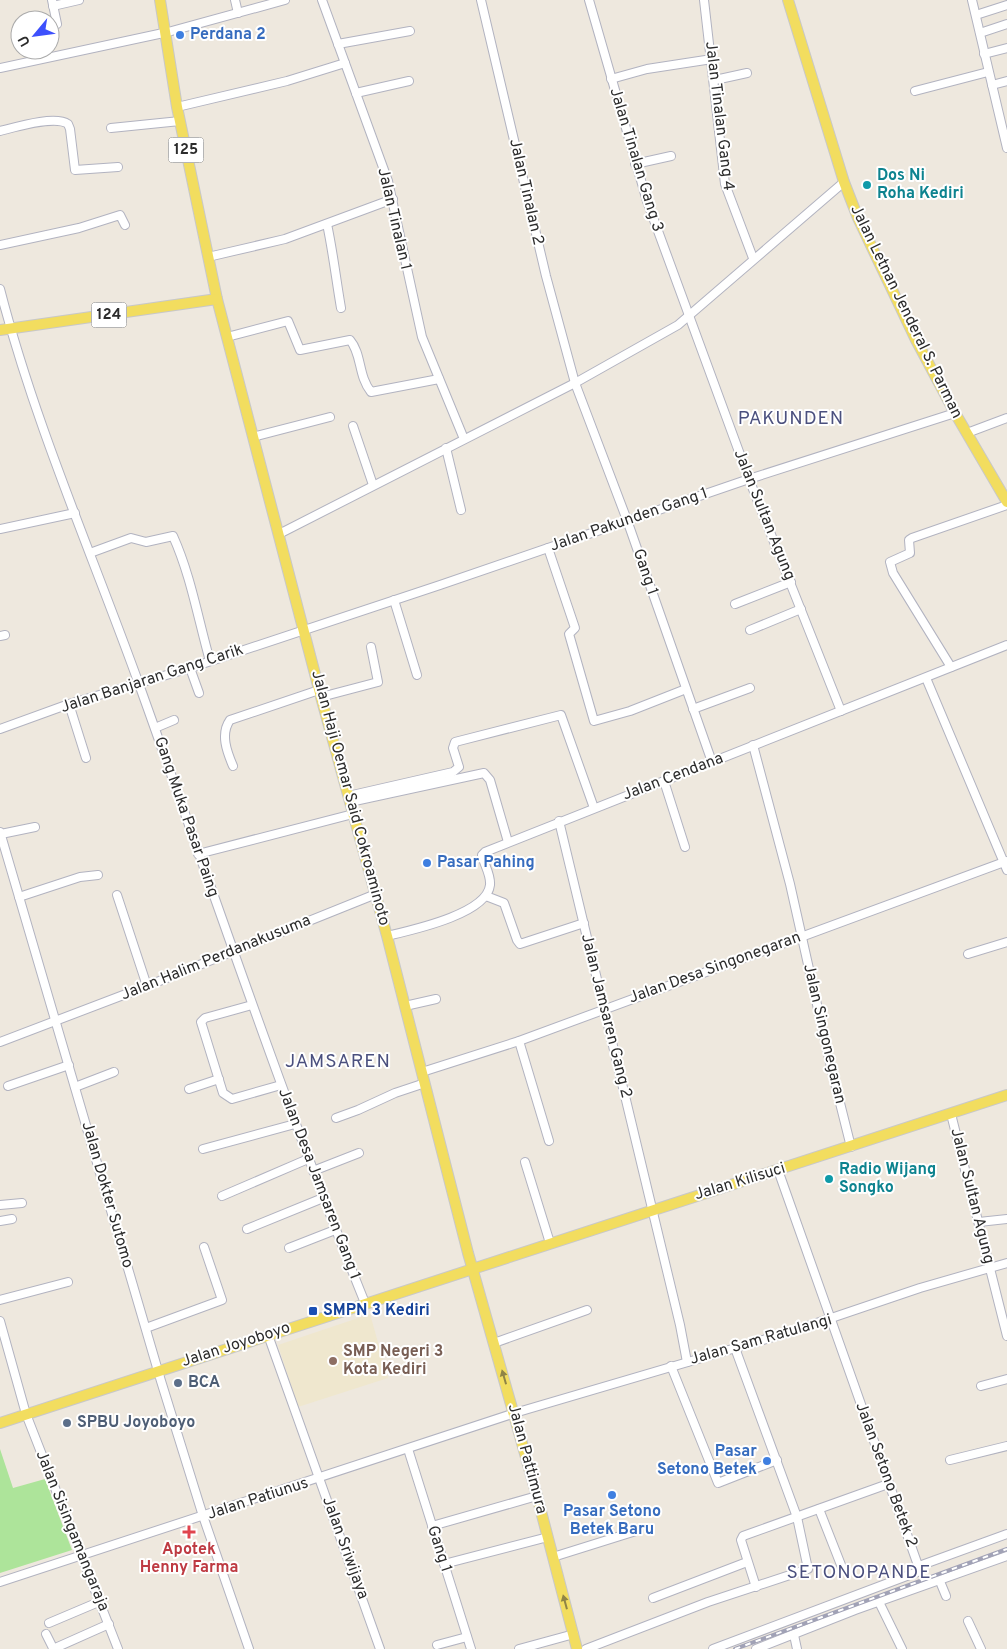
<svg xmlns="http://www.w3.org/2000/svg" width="1007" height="1649" font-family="Overpass,sans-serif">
	<rect width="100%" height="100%" fill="#eee8de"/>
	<polygon fill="#efe7ce" points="370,1314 388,1378 298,1407 278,1345"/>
	<polygon fill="#ade49a" points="0,1449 13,1488 45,1479 72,1550 0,1573"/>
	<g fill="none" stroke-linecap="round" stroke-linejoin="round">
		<g stroke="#b2b3c0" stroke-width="10">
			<g id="minor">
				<polyline points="52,0 57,24"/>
				<polyline points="235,0 238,13"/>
				<polyline points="322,0 388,181 422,337 464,439"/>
				<polyline points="481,0 546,276 575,383 627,520 712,762"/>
				<polyline points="589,0 647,201 749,479 841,711"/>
				<polyline points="704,0 725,184 753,258"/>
				<polyline points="972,0 1007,148"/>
				<polyline points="53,6 79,0"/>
				<polyline points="976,15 1007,5"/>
				<polyline points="980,33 1007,24"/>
				<polyline points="338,44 410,31"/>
				<polyline points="984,54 1007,48"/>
				<polyline points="0,68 168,32 285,0"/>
				<polyline points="611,79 647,69 712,59"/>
				<polyline points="715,80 747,73"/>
				<polyline points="992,85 1007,81"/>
				<polyline points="915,91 988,72"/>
				<polyline points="356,93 409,81"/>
				<polyline points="177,107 287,81 345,63"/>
				<polyline points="111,128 180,121"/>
				<path d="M0 131C16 127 55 115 68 124L70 129 75 170 118 167"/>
				<polyline points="635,164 671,156"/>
				<path d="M327 224C333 252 336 279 341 308"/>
				<polyline points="0,245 79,228 120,215 125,225"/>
				<polyline points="208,257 285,239 393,199"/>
				<path d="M0 289C35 425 93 556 140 687 214 893 283 1100 365 1303"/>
				<path d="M227 337 288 321 300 350 350 340C362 354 358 376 371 392L439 379"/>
				<polyline points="353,426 373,485"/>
				<polyline points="967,433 1007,418"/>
				<polyline points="253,437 330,417"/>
				<polyline points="446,448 461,510"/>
				<polyline points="0,529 75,513"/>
				<polyline points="279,534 575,383 678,325 844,182"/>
				<polyline points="548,548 575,628 569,634 594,721 630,711 686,689"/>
				<path d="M90 553 131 538 146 542 173 536C191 576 198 619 210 661"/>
				<polyline points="394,600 417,675"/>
				<polyline points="735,604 791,582"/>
				<polyline points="750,630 801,609"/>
				<polyline points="0,636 5,635"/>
				<polyline points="951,667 893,573 890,562 910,553 909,540 912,538 1007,505"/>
				<polyline points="190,668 199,693"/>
				<polyline points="926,678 1007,870"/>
				<polyline points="321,697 378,682 371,647"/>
				<polyline points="69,704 86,758"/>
				<polyline points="693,709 750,688"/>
				<polyline points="155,728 174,720"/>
				<polyline points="0,729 69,704 190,668 440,585 749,479 955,413"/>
				<polyline points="753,745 790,884 831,1067 851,1147"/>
				<path d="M233 766C227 752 220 734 230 720L319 690"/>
				<polyline points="664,781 685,847"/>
				<polyline points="348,796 453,772 459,767 453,748 455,742 561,715 594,808"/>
				<polyline points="350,802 484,773 490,780 508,842"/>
				<polyline points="559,821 680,1325 687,1362"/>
				<polyline points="0,832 161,1381 203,1516 249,1649"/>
				<polyline points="1,834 35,827"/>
				<polyline points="198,854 353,814"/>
				<polyline points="117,895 147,986"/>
				<polyline points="486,896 504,903 517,940 520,944 584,923"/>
				<polyline points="19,897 80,877 98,875"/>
				<path d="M387 936C412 930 487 914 490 885 491 874 484 865 482 855L485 852 1007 645"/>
				<polyline points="968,954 1007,942"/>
				<polyline points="252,1005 205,1018 201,1022 223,1093 232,1099 281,1085"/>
				<polyline points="405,1006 436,999"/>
				<polyline points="519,1041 549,1141"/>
				<polyline points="0,1042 147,986 376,894"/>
				<polyline points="422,1072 519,1041 1007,861"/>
				<polyline points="8,1086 69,1065"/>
				<polyline points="75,1087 114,1072"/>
				<polyline points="189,1089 219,1079"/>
				<polyline points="951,1114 1007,1336"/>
				<polyline points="336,1118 358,1110 395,1093 425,1083"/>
				<polyline points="203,1149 295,1124"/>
				<polyline points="525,1162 550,1243"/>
				<polyline points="313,1171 359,1153"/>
				<polyline points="222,1196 308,1159"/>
				<polyline points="0,1205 22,1203"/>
				<polyline points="0,1221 12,1219"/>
				<polyline points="979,1222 1007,1219"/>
				<polyline points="247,1229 323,1198"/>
				<polyline points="289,1248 335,1230"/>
				<polyline points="0,1300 68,1282"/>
				<polyline points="0,1321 26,1414 118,1649"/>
				<polyline points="146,1328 222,1300 204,1247"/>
				<polyline points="268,1335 380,1649"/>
				<polyline points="494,1343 587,1310"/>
				<polyline points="671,1366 718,1483 777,1460"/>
				<polyline points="981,1386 1007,1379"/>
				<polyline points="408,1449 471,1649"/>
				<polyline points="950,1460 1007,1446"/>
				<polyline points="819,1509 843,1570"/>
				<polyline points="432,1526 537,1496"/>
				<polyline points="553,1557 636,1531"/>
				<polyline points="444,1564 548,1537"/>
				<polyline points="919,1566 1007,1534"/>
				<polyline points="939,1579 946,1596"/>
				<polyline points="0,1582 518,1412 790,1332 920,1288 1007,1263"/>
				<polyline points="756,1587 741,1540 743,1536 888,1484"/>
				<polyline points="653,1598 747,1562"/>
				<polyline points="879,1602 902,1649"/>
				<polyline points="968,1621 981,1649"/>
				<polyline points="49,1623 101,1601"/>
				<polyline points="46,1634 53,1648"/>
				<polyline points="794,1635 797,1649"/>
				<polyline points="437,1645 467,1637"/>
				<polyline points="53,1649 109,1624"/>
				<polyline points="519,1649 574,1634"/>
				<polyline points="586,1649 708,1602 808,1569 797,1517 735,1348"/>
				<polyline points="713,1649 920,1571 778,1170"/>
				<polyline points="756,1649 855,1610 1007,1556"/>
			</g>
		</g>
		<g stroke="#c8c8c8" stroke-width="12">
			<g id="major">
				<polyline points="160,0 177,107 217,299 321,697 387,936 468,1253 537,1496 577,1649"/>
				<polyline points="788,0 844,182 858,218 916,340 955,413 1007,502"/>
				<polyline points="0,330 217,299"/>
				<polyline points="0,1423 1007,1095"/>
			</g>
		</g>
		<use href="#minor" stroke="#fff" stroke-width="8"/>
		<use href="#major" stroke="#f2dd5f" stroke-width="10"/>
		<g stroke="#a1a2b6" stroke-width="4">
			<polyline id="rail" points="735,1649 1007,1549"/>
		</g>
		<use href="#rail" stroke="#fff" stroke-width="2" stroke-dasharray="5.5" stroke-linecap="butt"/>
	</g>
	<defs><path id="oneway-solid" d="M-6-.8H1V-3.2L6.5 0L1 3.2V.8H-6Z" transform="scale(1.25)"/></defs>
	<g fill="#8f8446">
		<use href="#oneway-solid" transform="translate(504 1377) rotate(-106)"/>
		<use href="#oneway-solid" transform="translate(565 1602) rotate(-105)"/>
	</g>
	<g fill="#3f7fe0" stroke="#fff" stroke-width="2">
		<circle cx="180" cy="35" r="5"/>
		<circle cx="427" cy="863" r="5"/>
		<circle cx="767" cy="1461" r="5"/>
		<circle cx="612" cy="1495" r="5"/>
	</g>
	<g fill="#0f9aa8" stroke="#fff" stroke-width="2">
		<circle cx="867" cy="185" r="5"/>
		<circle cx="829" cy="1179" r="5"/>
	</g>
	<rect fill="#1a4fb4" stroke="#fff" stroke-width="2" x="308" y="1306" width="10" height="10" rx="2.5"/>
	<circle fill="#8d6e63" stroke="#fff" stroke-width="2" cx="333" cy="1361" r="5"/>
	<g fill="#5c6f8a" stroke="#fff" stroke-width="2">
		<circle cx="178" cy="1383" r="5"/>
		<circle cx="67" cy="1423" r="5"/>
	</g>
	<path fill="#e0444e" stroke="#fff" stroke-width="2" d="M186.5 1524.5h5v5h5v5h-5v5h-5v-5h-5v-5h5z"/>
	<g text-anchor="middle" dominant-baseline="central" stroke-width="4" stroke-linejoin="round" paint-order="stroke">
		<g fill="#fff" stroke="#6b6b6b" stroke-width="1">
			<rect x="168.5" y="137.5" width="35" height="25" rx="4"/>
			<rect x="91.5" y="302.5" width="35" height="25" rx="4"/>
		</g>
		<g font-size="15" font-weight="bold" fill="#2c2c2c">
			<text x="186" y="150">125</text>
			<text x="109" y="315">124</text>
		</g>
		<g font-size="16" font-weight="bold" fill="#366cbe" stroke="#fff" text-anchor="start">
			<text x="190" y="35">Perdana 2</text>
			<text x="437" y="863">Pasar Pahing</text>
			<text x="757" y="1452" text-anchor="end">Pasar<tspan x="757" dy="18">Setono Betek</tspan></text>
			<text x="612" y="1512" text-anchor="middle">Pasar Setono<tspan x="612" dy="18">Betek Baru</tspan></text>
		</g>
		<g font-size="16" fill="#2c2c2c" stroke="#fff">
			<text transform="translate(719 116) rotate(83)">Jalan Tinalan Gang 4</text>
			<text transform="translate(636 160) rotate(73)">Jalan Tinalan Gang 3</text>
			<text transform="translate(526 192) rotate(77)">Jalan Tinalan 2</text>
			<text transform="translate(394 219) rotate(77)">Jalan Tinalan 1</text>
			<text transform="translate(906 312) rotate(64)">Jalan Letnan Jenderal S. Parman</text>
			<text transform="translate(764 515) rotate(68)">Jalan Sultan Agung</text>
			<text transform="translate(629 520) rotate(-19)">Jalan Pakunden Gang 1</text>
			<text transform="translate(645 572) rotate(71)">Gang 1</text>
			<text transform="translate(152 679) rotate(-18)">Jalan Banjaran Gang Carik</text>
			<text transform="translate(673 777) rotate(-21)">Jalan Cendana</text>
			<text transform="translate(350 798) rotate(75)">Jalan Haji Oemar Said Cokroaminoto</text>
			<text transform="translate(186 817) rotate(71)">Gang Muka Pasar Paing</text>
			<text transform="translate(216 958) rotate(-22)">Jalan Halim Perdanakusuma</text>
			<text transform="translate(715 968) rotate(-20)">Jalan Desa Singonegaran</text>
			<text transform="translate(606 1016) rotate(76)">Jalan Jamsaren Gang 2</text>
			<text transform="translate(824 1034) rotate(77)">Jalan Singonegaran</text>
			<text transform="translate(740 1182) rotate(-17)">Jalan Kilisuci</text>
			<text transform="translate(319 1184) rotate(69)">Jalan Desa Jamsaren Gang 1</text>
			<text transform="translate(107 1195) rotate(74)">Jalan Dokter Sutomo</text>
			<text transform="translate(972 1196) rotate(76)">Jalan Sultan Agung</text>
			<text transform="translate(761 1340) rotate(-16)">Jalan Sam Ratulangi</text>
			<text transform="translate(236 1345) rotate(-18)">Jalan Joyoboyo</text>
			<text transform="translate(527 1459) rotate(75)">Jalan Pattimura</text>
			<text transform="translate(886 1475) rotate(70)">Jalan Setono Betek 2</text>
			<text transform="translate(258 1499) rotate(-18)">Jalan Patiunus</text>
			<text transform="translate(72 1531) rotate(68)">Jalan Sisingamangaraja</text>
			<text transform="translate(345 1548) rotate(70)">Jalan Sriwijaya</text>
			<text transform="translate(439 1549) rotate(72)">Gang 1</text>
		</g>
		<g font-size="16" font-weight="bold" fill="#0d838f" stroke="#fff" text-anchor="start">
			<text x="877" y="176">Dos Ni<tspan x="877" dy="18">Roha Kediri</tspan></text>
			<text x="839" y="1170">Radio Wijang<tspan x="839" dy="18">Songko</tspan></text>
		</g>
		<g font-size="16" font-weight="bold" fill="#164399" stroke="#fff" text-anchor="start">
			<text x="323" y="1311">SMPN 3 Kediri</text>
		</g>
		<g font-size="16" font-weight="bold" fill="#785e54" stroke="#fff" text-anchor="start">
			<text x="343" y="1352">SMP Negeri 3<tspan x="343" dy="18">Kota Kediri</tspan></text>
		</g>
		<g font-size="16" font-weight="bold" fill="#4e5e75" stroke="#fff" text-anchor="start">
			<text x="188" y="1383">BCA</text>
			<text x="77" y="1423">SPBU Joyoboyo</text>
		</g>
		<g font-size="16" font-weight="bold" fill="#be3a42" stroke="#fff">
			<text x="189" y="1550">Apotek<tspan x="189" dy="18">Henny Farma</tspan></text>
		</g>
		<g font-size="19" letter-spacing="1" fill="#4b507e" stroke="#fff">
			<text x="791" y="419">PAKUNDEN</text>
			<text x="338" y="1062">JAMSAREN</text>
			<text x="859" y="1573">SETONOPANDE</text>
		</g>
	</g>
	<g transform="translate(35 35) rotate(241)"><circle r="24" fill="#ffffff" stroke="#ababab"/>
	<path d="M0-4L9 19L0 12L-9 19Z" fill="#3d50fc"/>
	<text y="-8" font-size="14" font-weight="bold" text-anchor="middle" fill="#2c2c2c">U</text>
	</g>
</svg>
